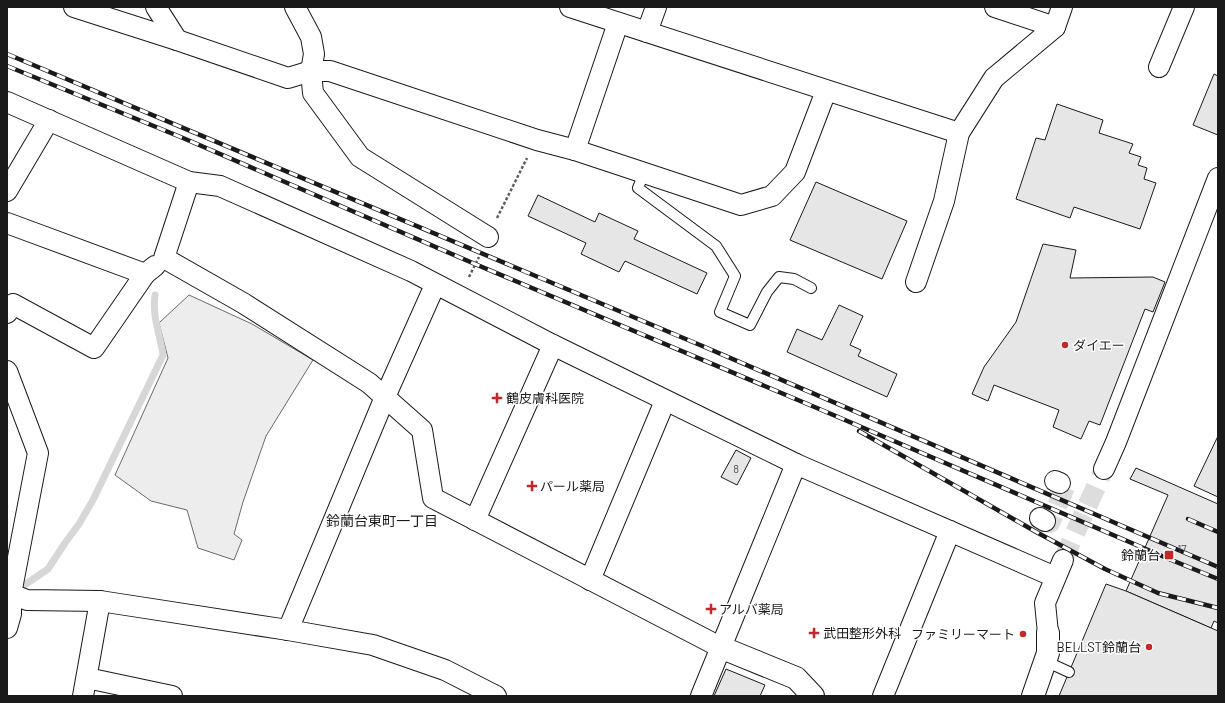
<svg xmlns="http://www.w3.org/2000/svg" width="1225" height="703" font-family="Barlow,'Noto Sans JP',sans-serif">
	<rect width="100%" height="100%" fill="#fff"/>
	<polygon fill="#ededed" stroke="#6a6a6a" points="189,295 252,324 313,360 266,436 243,502 234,534 242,540 234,560 198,548 187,510 151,501 115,475 168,358 159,323"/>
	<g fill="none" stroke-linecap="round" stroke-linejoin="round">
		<path stroke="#d7d7d7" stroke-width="7" d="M23 586 48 569 65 543 79 524 93 500 163 355C160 334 152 317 155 295"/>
	</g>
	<g fill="#e6e6e6" stroke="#1a1a1a">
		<polygon points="1214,74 1218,76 1218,135 1193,125"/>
		<polygon points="1057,104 1103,120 1099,133 1133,144 1129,153 1141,157 1138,165 1147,168 1144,179 1156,183 1140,229 1074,207 1070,218 1016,199 1036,138 1045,140"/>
		<polygon points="816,182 907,221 882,279 790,240"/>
		<polygon points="538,195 595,222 599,213 638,231 634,239 707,273 697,294 625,261 619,272 581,254 586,243 528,216"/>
		<polygon points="1043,244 1076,250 1070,278 1153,277 1165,282 1153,312 1145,309 1100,425 1089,421 1081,439 1053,427 1059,410 994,385 988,401 972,394 984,367 1016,322"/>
		<polygon points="839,305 863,316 850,345 861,350 858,356 897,374 887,397 787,352 797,329 822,340"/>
		<polygon points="1218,436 1218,497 1194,486"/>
		<polygon points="736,450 751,458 737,485 721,477"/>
		<polygon points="1136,468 1218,504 1218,623 1214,621 1211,628 1126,591 1168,495 1130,479"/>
		<polygon points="1106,584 1126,591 1218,631 1218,696 1059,696"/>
		<polygon points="726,669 765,685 760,696 714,696"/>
	</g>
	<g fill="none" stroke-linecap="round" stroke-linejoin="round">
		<g stroke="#ddd" stroke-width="20" stroke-dasharray="20 10" stroke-linecap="butt">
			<polyline points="1040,518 1050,523 1066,485"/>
			<polyline points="1063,560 1104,469"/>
		</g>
		<g stroke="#1a1a1a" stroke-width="12">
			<g id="lane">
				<polyline points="644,173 638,188 716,246 735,276 720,312 750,325 767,292 779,277 794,279 811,288"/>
				<polyline points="1045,661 1069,672"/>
			</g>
		</g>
		<g stroke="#1a1a1a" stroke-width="22">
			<g id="street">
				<polyline points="74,7 177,40 288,78 311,71 330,71 537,140 575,150 741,205 772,196 795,172 826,91"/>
				<polyline points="156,7 177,40"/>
				<polyline points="295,7 311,37 314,54 311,71 313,93 360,157 488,237"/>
				<polyline points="570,7 959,133"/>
				<polyline points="995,7 1055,27"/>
				<polyline points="647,32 656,7"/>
				<polyline points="1159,67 1184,7"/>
				<polyline points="7,102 189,182 220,186 411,271 553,345 796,464 1055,577"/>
				<polyline points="575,150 618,23"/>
				<polyline points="189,182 164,258 243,303 369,383 422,430 433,498 720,647"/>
				<polyline points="7,191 49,120"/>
				<polyline points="7,223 145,274 155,266"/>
				<polyline points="916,282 944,201 959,133 994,78 1055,27 1062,7"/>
				<polyline points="7,313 13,304 94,348 145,274"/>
				<polyline points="7,371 38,453 11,594 11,614 7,628"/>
				<polyline points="1104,469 1116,442 1218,178"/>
				<polyline points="1055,481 1060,483"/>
				<polyline points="1040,518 1045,521"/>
				<polyline points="475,520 553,345"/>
				<polyline points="590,580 665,401"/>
				<polyline points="7,594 11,594 27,600 100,601 288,630 373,645 445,670 496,696"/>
				<polyline points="288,630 385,397 435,285"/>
				<polyline points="1048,633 1045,603 1063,560"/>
				<polyline points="87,678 172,696"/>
				<polyline points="83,696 100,601"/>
				<polyline points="701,696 796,464"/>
				<polyline points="883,696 950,531"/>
			</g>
		</g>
		<g stroke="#1a1a1a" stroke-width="24">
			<g id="secondary">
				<polyline points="720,647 796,678 813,696"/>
				<polyline points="1033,696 1048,653 1048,633"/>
			</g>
		</g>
		<g stroke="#5f5f5f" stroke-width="2.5" stroke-dasharray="3 2" stroke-linecap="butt">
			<polyline points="497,218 527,158"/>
			<polyline points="469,277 479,257"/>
		</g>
		<use href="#lane" stroke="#fff" stroke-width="10"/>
		<use href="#street" stroke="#fff" stroke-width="20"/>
		<use href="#secondary" stroke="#fff" stroke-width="22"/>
		<g stroke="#1a1a1a" stroke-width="4.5">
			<g id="rail">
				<polyline points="7,54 700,345 1218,567"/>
				<polyline points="7,66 183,138 475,264 824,411 1169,559 1218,579"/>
				<polyline points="859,431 1038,533 1105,569 1158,593 1218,608"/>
				<polyline points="1188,519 1218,532"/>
			</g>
		</g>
		<use href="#rail" stroke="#fff" stroke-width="3" stroke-dasharray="9" stroke-linecap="butt"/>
	</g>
	<g fill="#c62828" stroke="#fff" stroke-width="1.5">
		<circle cx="1065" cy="345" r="4"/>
		<path d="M495 392h4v4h4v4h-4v4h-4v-4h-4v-4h4z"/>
		<path d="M530 480h4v4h4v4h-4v4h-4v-4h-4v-4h4z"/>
		<rect x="1164" y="550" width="10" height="10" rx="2"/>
		<path d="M709 603h4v4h4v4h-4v4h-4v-4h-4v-4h4z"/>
		<path d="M812 627h4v4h4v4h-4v4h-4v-4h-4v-4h4z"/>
		<circle cx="1023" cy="634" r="4"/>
		<circle cx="1149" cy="647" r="4"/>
	</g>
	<g text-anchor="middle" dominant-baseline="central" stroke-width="3" stroke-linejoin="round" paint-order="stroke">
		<g font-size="11" fill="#4d4d4d">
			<text x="736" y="468">8</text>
			<text x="1182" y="548">17</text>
		</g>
		<g font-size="13" fill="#1a1a1a" stroke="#fff" text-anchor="start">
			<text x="1073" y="345">ダイエー</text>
			<text x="506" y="398">鶴皮膚科医院</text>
			<text x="540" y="486">パール薬局</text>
			<text x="1160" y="555" text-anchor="end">鈴蘭台</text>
			<text x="719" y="609">アルバ薬局</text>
			<text x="823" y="633">武田整形外科</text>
			<text x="1015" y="634" text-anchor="end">ファミリーマート</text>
			<text x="1141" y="647" text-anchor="end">BELLST鈴蘭台</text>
		</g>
		<g font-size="14" fill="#1a1a1a" stroke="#fff">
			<text x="382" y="520">鈴蘭台東町一丁目</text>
		</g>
	</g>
	<rect width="1225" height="703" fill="none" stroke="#1a1a1a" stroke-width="16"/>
</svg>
